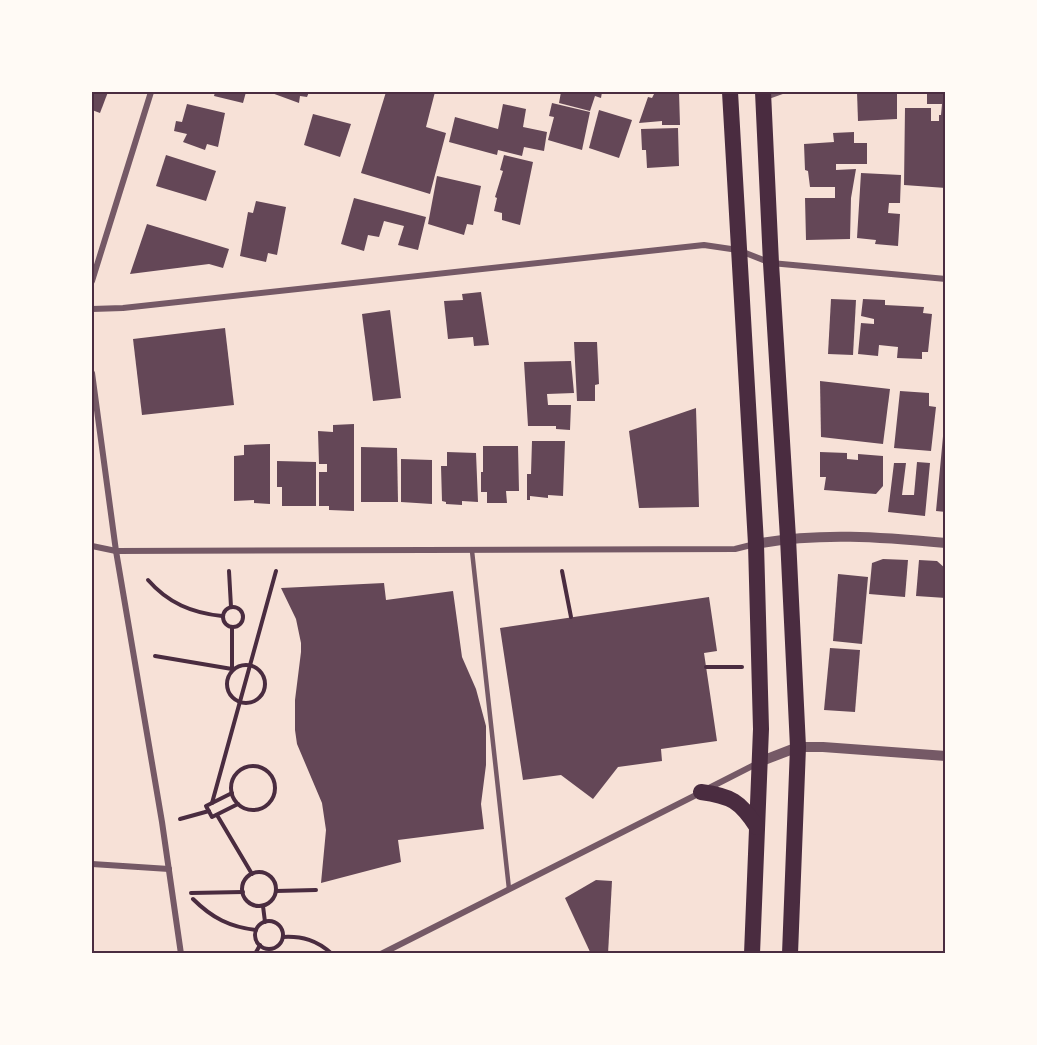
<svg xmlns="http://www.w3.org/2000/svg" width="1037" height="1045" font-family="'DejaVu Sans',sans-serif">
	<rect width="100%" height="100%" fill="#f7e1d7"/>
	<g fill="#644757">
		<polygon points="92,92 108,92 100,113 92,110"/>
		<polygon points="215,92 246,92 243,103 214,96"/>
		<polygon points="269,92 309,92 307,97 300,96 299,103"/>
		<polygon points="386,92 435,92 426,127 446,133 430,194 361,173"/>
		<polygon points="561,92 602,92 601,98 595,96 590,111 559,103"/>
		<polygon points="655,92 679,92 680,125 662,125 662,121 639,123 648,97 652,98"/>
		<polygon points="857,92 897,92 897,119 858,121"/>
		<polygon points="927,92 946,92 946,188 904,185 905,108 931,108 931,121 939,121 939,115 941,115 942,104 927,104"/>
		<polygon points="552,103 590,112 582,150 548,140 554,117 549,116"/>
		<polygon points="187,104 225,113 218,147 207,144 205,150 183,142 187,134 174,131 176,121 182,122"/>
		<polygon points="503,104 526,109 523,127 547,132 544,151 524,147 522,156 498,150 497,155 449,142 455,117 498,129"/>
		<polygon points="599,110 632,120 619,158 589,148"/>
		<polygon points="313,114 351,124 340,157 304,145"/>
		<polygon points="678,128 679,166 647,168 646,150 642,150 641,129"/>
		<polygon points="854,132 854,143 867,143 867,164 836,164 836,170 856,169 851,198 850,239 806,240 805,198 835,198 835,187 810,187 808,171 805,170 804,144 834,142 833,133"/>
		<polygon points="166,155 216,171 206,201 156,186"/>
		<polygon points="504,155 533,162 520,225 502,220 502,213 494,211 497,198 495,197 503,171 500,170"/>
		<polygon points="861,173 901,175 900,203 889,203 888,213 900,214 898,246 875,244 876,240 857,238"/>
		<polygon points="437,176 481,186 473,225 467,224 464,235 428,224"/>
		<polygon points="354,198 426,217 418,250 398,245 404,226 384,221 379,237 368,235 364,251 341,244"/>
		<polygon points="256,201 286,207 277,255 268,253 266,262 240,256 248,212 253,213"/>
		<polygon points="147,224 229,249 223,268 209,264 130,274"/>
		<polygon points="481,292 489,345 474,346 473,337 448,339 444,301 463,300 462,294"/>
		<polygon points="831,299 856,300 853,355 828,354"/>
		<polygon points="863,299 885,300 885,305 924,307 923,313 932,314 928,352 922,352 922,359 897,358 898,347 879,345 878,356 858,354 861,323 874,324 874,319 861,316"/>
		<polygon points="390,310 401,398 373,401 362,314"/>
		<polygon points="225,328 234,405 142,415 133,339"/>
		<polygon points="574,342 597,342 599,384 595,385 595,401 577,401"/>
		<polygon points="571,361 574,393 547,394 548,405 571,405 570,430 556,429 556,426 528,426 524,362"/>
		<polygon points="820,381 890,389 883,444 821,437"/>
		<polygon points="900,391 929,393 929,406 936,407 931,451 894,448"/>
		<polygon points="696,408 699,507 639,508 629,431"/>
		<polygon points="354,424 354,511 329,510 329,506 319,506 319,472 327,472 327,464 319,464 318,431 333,432 333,425"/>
		<polygon points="944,426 946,427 946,512 936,511"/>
		<polygon points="532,441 565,441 563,496 548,495 548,498 530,496 530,500 527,500 527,474 531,474"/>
		<polygon points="270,444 270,504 254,503 254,500 234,501 234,456 244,455 244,445"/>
		<polygon points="483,446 518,446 519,491 506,491 507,503 487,503 487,492 481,492 481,472 483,472"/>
		<polygon points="361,447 397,448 398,502 361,502"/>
		<polygon points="447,452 476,453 478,502 462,501 462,505 446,504 446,502 442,501 441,466 447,466"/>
		<polygon points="820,452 847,453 847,459 858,460 858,454 883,456 883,486 876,494 824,490 826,477 820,477"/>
		<polygon points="401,459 432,460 432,504 401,502"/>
		<polygon points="277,461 316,462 316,506 282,506 282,487 277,487"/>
		<polygon points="917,462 930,463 925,516 888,512 894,463 906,463 902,495 914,495"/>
		<polygon points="883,559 908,560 905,597 869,594 872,563"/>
		<polygon points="919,560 937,561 946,569 946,598 916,596"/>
		<polygon points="838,574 868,577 862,644 833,641"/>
		<polygon points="384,583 386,600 453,591 462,657 476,689 486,726 486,765 481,804 484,829 398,840 401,862 321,883 326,830 322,803 297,744 295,730 295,700 301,652 301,643 296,619 281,588"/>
		<polygon points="709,597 717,651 704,653 717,741 661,749 662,761 618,767 593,799 561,775 523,780 500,628"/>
		<polygon points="830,648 860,650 855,712 824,710"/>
		<polygon points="596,880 612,881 608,954 591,954 565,898"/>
	</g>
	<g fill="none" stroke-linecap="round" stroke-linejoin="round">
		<g stroke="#4a2c40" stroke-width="4">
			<polyline points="229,571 231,607"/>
			<polyline points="562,571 571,617"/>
			<path d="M148 580C168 603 192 613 222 616"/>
			<circle cx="233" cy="617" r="10"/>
			<polyline points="155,656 232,669 232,627"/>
			<circle cx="246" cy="684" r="19"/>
			<polyline points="706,667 742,667"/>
			<circle cx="253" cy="788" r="22"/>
			<polyline points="232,793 206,806 212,817 238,804"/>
			<polyline points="212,803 276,571"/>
			<polyline points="217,815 252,874"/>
			<polyline points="180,819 209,811"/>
			<circle cx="259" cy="889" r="17"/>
			<polyline points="276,891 316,890"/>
			<polyline points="191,893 243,892"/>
			<path d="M193 899C212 918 230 927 256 930"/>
			<polyline points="263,906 265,922"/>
			<circle cx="269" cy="935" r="14"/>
			<path d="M283 937C302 936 317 940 332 954"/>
			<polyline points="255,954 260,945"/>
		</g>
		<g stroke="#755966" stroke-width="4.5">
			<polyline points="768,97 782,92"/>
			<polyline points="472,551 509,889"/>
		</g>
		<g stroke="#755966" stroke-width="6">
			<polyline points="92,281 151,92"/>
			<polyline points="92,309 123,308 704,245 738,250 771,263 946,279"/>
			<polyline points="92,373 116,551 162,822 181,954"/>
			<polyline points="92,546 116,551 735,549 755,544"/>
			<polyline points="709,788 758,763"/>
			<polyline points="92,864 169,869"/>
			<polyline points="381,954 700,793"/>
		</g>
		<g stroke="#755966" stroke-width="10">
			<path d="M756 544C818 532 882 537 946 543"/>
			<polyline points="759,762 798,747 823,747 946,756"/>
		</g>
		<g stroke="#4a2c40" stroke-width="16">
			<polyline points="730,92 756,544 761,729 752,954"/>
			<polyline points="763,92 771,263 788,538 798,747 790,954"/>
			<path d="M701 792C731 796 740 801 757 827"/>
		</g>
	</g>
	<rect width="1037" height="1045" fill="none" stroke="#fffaf5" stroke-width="186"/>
	<rect x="93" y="93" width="851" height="859" fill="none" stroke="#4a2c40" stroke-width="2"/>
</svg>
